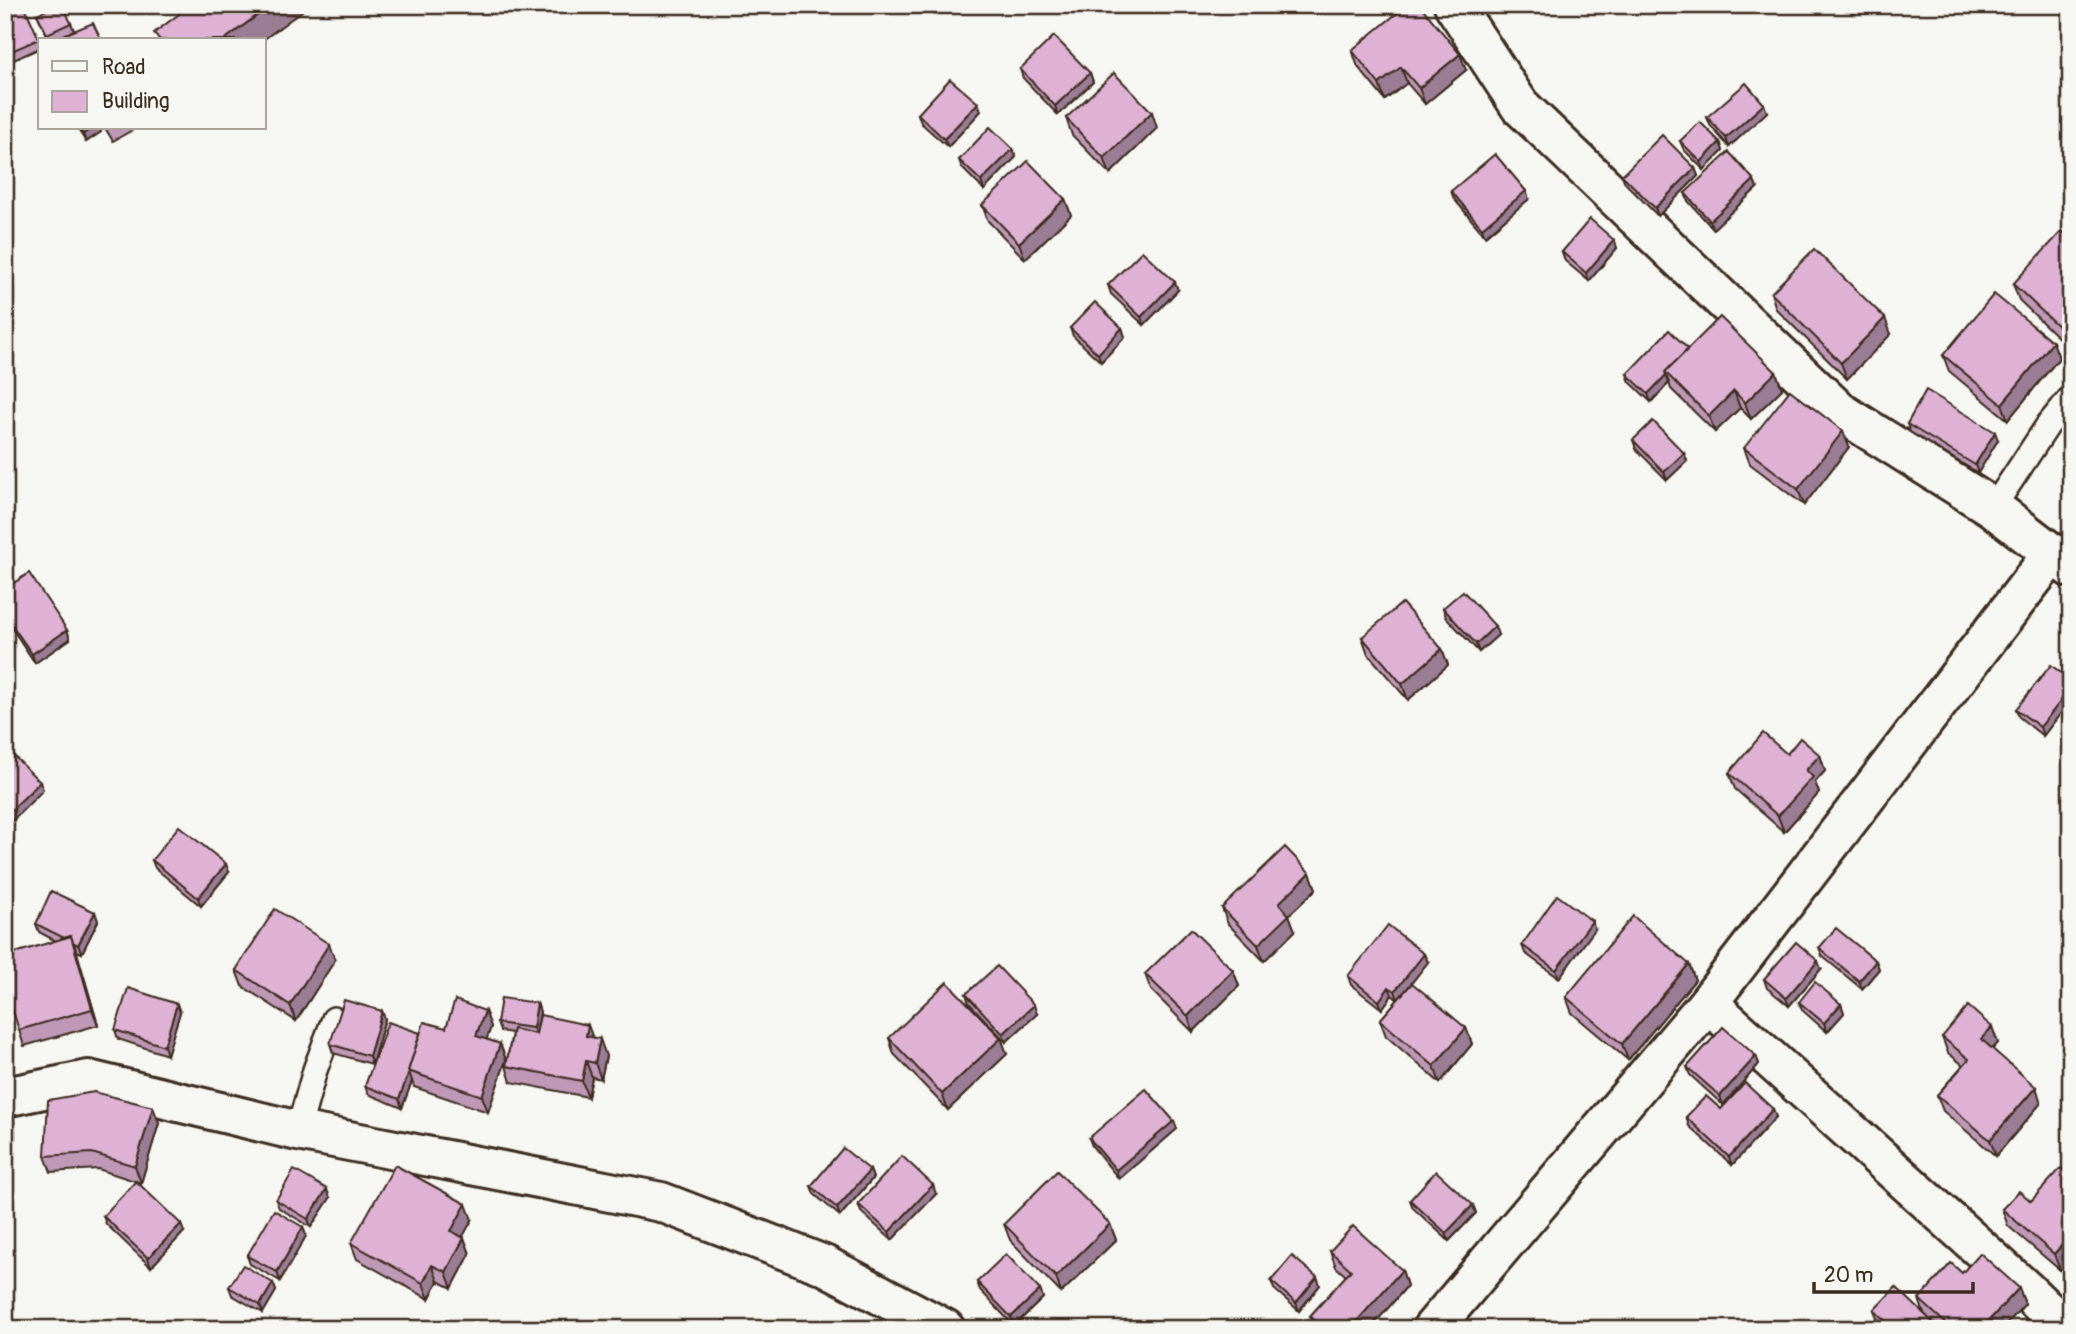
<svg xmlns="http://www.w3.org/2000/svg" width="2076" height="1334" font-family="Pangolin,sans-serif">
	<rect width="100%" height="100%" fill="#f6f6f2"/>
	<filter id="ink" filterUnits="userSpaceOnUse"><feTurbulence type="fractalNoise" baseFrequency=".0143" numOctaves="2"/><feDisplacementMap in="SourceGraphic" scale="14" xChannelSelector="R" yChannelSelector="G"/><feConvolveMatrix kernelMatrix="1 2 1 2 8 2 1 2 1" color-interpolation-filters="sRGB"/></filter>
	<g filter="url(#ink)">
		<g fill="none" stroke-linecap="round" stroke-linejoin="round">
			<g stroke="#3b2a1e" stroke-width="28">
				<g id="lane">
					<polyline points="1993,508 2048,425 2071,397"/>
					<polyline points="298,1131 315,1070 334,1019"/>
				</g>
			</g>
			<g stroke="#3b2a1e" stroke-width="44">
				<g id="street">
					<polyline points="1454,5 1520,106 1839,411 1993,508 2071,568"/>
					<polyline points="1708,1003 2025,1289 2066,1329"/>
					<polyline points="5,1097 88,1080 298,1131 661,1202 824,1265 945,1329"/>
					<polyline points="1432,1329 1708,1003 2053,553"/>
				</g>
			</g>
			<use href="#lane" stroke="#f6f6f2" stroke-width="23"/>
			<use href="#street" stroke="#f6f6f2" stroke-width="38"/>
		</g>
		<g fill="#bf98b7" stroke="#3b2a1e" stroke-width="2">
			<polygon points="5,5 39,39 40,43 40,48 5,64"/>
			<polygon points="1836,5 1856,5 1853,13"/>
			<polygon points="37,14 71,23 74,30 55,40 49,40"/>
			<polygon points="1352,50 1466,70 1425,104 1407,83 1385,100 1358,67"/>
			<polygon points="1020,69 1090,73 1093,82 1058,115 1023,78"/>
			<polygon points="978,103 981,111 948,147 921,123 918,114"/>
			<polygon points="1767,112 1729,147 1710,125 1707,117"/>
			<polygon points="1066,118 1157,128 1110,174 1072,135"/>
			<polygon points="77,128 99,128 101,132 86,142"/>
			<polygon points="105,128 136,128 113,141"/>
			<polygon points="1680,141 1720,142 1723,151 1704,170 1684,150"/>
			<polygon points="1013,149 1016,157 984,190 962,168 959,160"/>
			<polygon points="1695,168 1698,176 1658,216 1625,183 1622,175"/>
			<polygon points="1757,188 1713,229 1688,201 1685,193"/>
			<polygon points="1451,191 1529,199 1485,236 1454,199"/>
			<polygon points="1065,199 1071,215 1025,259 988,221 982,205"/>
			<polygon points="2071,239 2071,341 2067,346 2019,300 2013,284"/>
			<polygon points="1614,240 1617,248 1589,281 1565,261 1562,252"/>
			<polygon points="1108,285 1178,290 1144,325 1111,294"/>
			<polygon points="1771,293 1891,334 1847,379 1776,309"/>
			<polygon points="1070,328 1122,328 1125,337 1101,362 1073,336"/>
			<polygon points="2053,342 2059,358 2008,420 1949,371 1943,355"/>
			<polygon points="1776,372 1782,389 1751,419 1740,408 1715,432 1671,389 1669,383 1651,402 1630,382 1627,374"/>
			<polygon points="1907,424 1998,440 1978,473 1910,432"/>
			<polygon points="1843,431 1849,447 1804,505 1750,464 1744,448"/>
			<polygon points="1633,440 1684,453 1687,461 1667,480 1636,449"/>
			<polygon points="5,589 67,630 70,639 35,663 5,618"/>
			<polygon points="1443,608 1498,635 1479,652 1446,617"/>
			<polygon points="1362,637 1442,649 1448,665 1408,700 1368,654"/>
			<polygon points="2071,681 2071,700 2043,736 2019,717 2016,709"/>
			<polygon points="1787,754 1820,755 1825,771 1815,782 1819,793 1784,832 1735,789 1729,773"/>
			<polygon points="152,860 229,872 201,906 155,868"/>
			<polygon points="1310,873 1316,889 1289,915 1295,931 1264,961 1228,924 1222,908"/>
			<polygon points="95,912 98,921 82,953 76,951 98,1025 24,1046 19,1030 56,941 39,932 36,924"/>
			<polygon points="1595,929 1559,978 1525,953 1522,945"/>
			<polygon points="1819,948 1876,961 1879,969 1862,989 1822,956"/>
			<polygon points="335,960 296,1021 242,986 236,970"/>
			<polygon points="1428,962 1399,999 1466,1028 1472,1044 1440,1083 1386,1036 1380,1020 1398,1000 1392,995 1382,1009 1351,985 1348,976"/>
			<polygon points="1689,964 1695,980 1628,1060 1572,1013 1566,997"/>
			<polygon points="1821,969 1789,1006 1767,988 1764,979"/>
			<polygon points="1233,970 1239,986 1193,1032 1151,990 1145,974"/>
			<polygon points="966,994 1037,1014 1006,1042 969,1003"/>
			<polygon points="1799,1002 1841,1004 1844,1013 1827,1032 1802,1010"/>
			<polygon points="537,1003 540,1012 537,1031 593,1038 606,1056 601,1079 592,1077 588,1097 511,1082 506,1066 512,1033 500,1031 497,1023"/>
			<polygon points="382,1011 385,1019 372,1064 333,1053 330,1044"/>
			<polygon points="485,1011 491,1027 486,1039 500,1044 506,1060 488,1112 414,1087 412,1081 402,1108 368,1094 365,1086 420,1033 446,1028"/>
			<polygon points="180,1012 167,1055 118,1039 115,1030"/>
			<polygon points="1992,1027 1998,1043 1992,1049 2041,1103 1996,1156 1943,1111 1937,1095 1963,1065 1948,1053 1942,1037"/>
			<polygon points="889,1038 1001,1038 1007,1054 948,1110 894,1054"/>
			<polygon points="1756,1056 1759,1064 1723,1105 1690,1075 1687,1067"/>
			<polygon points="1721,1109 1773,1109 1776,1117 1732,1165 1689,1126 1686,1117"/>
			<polygon points="5,1111 14,1119 15,1141 5,1142"/>
			<polygon points="1174,1121 1177,1129 1119,1179 1092,1146 1089,1138"/>
			<polygon points="159,1123 141,1183 98,1169 51,1172 45,1156"/>
			<polygon points="870,1170 873,1178 840,1216 814,1194 811,1186"/>
			<polygon points="2071,1176 2071,1258 2060,1270 2008,1226 2002,1209 2031,1201"/>
			<polygon points="936,1194 892,1240 861,1212 858,1204"/>
			<polygon points="330,1198 311,1227 279,1208 276,1200"/>
			<polygon points="1410,1200 1473,1205 1476,1213 1449,1241 1413,1208"/>
			<polygon points="103,1216 184,1232 151,1267 106,1224"/>
			<polygon points="472,1220 462,1237 464,1238 470,1254 452,1288 438,1281 429,1299 357,1259 351,1243"/>
			<polygon points="1004,1224 1110,1224 1116,1240 1061,1293 1010,1240"/>
			<polygon points="303,1227 306,1236 280,1281 250,1264 247,1256"/>
			<polygon points="1330,1251 1402,1270 1407,1286 1370,1329 1315,1329 1310,1316 1346,1276 1336,1267"/>
			<polygon points="1962,1273 2019,1288 2025,1304 2002,1329 1888,1329 1877,1318 1874,1310 1924,1314 1919,1299"/>
			<polygon points="1317,1277 1320,1285 1299,1311 1274,1289 1271,1281"/>
			<polygon points="977,1282 1040,1290 1043,1298 1014,1326 980,1290"/>
			<polygon points="273,1283 276,1291 263,1313 232,1295 229,1287"/>
		</g>
		<g fill="#9b7c95" stroke="#3b2a1e" stroke-width="2">
			<polygon points="271,5 310,5 263,40 224,40"/>
			<polygon points="1850,5 1856,5 1853,13"/>
			<polygon points="1460,54 1466,70 1425,104 1419,88"/>
			<polygon points="1401,67 1407,83 1385,100 1379,84"/>
			<polygon points="1090,73 1093,82 1058,115 1055,106"/>
			<polygon points="978,103 981,111 948,147 944,139"/>
			<polygon points="1764,104 1767,112 1729,147 1726,138"/>
			<polygon points="1152,112 1157,128 1110,174 1104,158"/>
			<polygon points="92,128 99,128 101,132 86,142 83,134"/>
			<polygon points="1720,142 1723,151 1704,170 1701,162"/>
			<polygon points="1013,149 1016,157 984,190 981,181"/>
			<polygon points="1695,168 1698,176 1658,216 1655,208"/>
			<polygon points="1754,180 1757,188 1713,229 1710,221"/>
			<polygon points="1526,191 1529,199 1485,236 1482,228"/>
			<polygon points="1065,199 1071,215 1025,259 1019,243"/>
			<polygon points="1614,240 1617,248 1589,281 1586,273"/>
			<polygon points="1175,282 1178,290 1144,325 1141,317"/>
			<polygon points="1885,318 1891,334 1847,379 1841,363"/>
			<polygon points="2071,319 2071,341 2067,346 2061,329"/>
			<polygon points="1122,328 1125,337 1101,362 1098,354"/>
			<polygon points="2053,342 2059,358 2008,420 2002,404"/>
			<polygon points="1776,372 1782,389 1751,419 1745,403"/>
			<polygon points="1666,375 1669,383 1651,402 1648,394"/>
			<polygon points="1734,391 1740,408 1715,432 1709,416"/>
			<polygon points="1843,431 1849,447 1804,505 1798,489"/>
			<polygon points="1995,432 1998,440 1978,473 1975,465"/>
			<polygon points="1684,453 1687,461 1667,480 1664,472"/>
			<polygon points="1495,626 1498,635 1479,652 1476,644"/>
			<polygon points="67,630 70,639 35,663 32,654"/>
			<polygon points="1442,649 1448,665 1408,700 1402,684"/>
			<polygon points="2071,688 2071,700 2043,736 2040,727"/>
			<polygon points="1820,755 1825,771 1815,782 1819,793 1784,832 1778,816 1806,770"/>
			<polygon points="40,782 43,790 5,828 5,816"/>
			<polygon points="226,864 229,872 201,906 198,898"/>
			<polygon points="1310,873 1316,889 1289,915 1295,931 1264,961 1258,945 1279,903"/>
			<polygon points="95,912 98,921 82,953 78,945"/>
			<polygon points="1592,921 1595,929 1559,978 1556,970"/>
			<polygon points="71,936 77,952 98,1025 92,1009"/>
			<polygon points="329,944 335,960 296,1021 290,1005"/>
			<polygon points="1424,954 1428,962 1398,1000 1395,991"/>
			<polygon points="1818,961 1821,969 1789,1006 1786,998"/>
			<polygon points="1876,961 1879,969 1862,989 1859,981"/>
			<polygon points="1689,964 1695,980 1628,1060 1622,1044"/>
			<polygon points="1233,970 1239,986 1193,1032 1188,1016"/>
			<polygon points="1389,987 1392,995 1382,1009 1379,1001"/>
			<polygon points="537,1003 540,1012 536,1036 533,1028"/>
			<polygon points="177,1004 180,1012 167,1055 164,1046"/>
			<polygon points="1841,1004 1844,1013 1827,1032 1824,1023"/>
			<polygon points="1034,1005 1037,1014 1006,1042 1003,1034"/>
			<polygon points="382,1011 385,1019 372,1064 369,1056"/>
			<polygon points="485,1011 491,1027 482,1052 476,1036"/>
			<polygon points="588,1025 594,1041 586,1036"/>
			<polygon points="1992,1027 1998,1043 1987,1055 1981,1039"/>
			<polygon points="1466,1028 1472,1044 1440,1083 1434,1066"/>
			<polygon points="1001,1038 1007,1054 948,1110 942,1094"/>
			<polygon points="600,1039 606,1056 601,1079 595,1063"/>
			<polygon points="500,1044 506,1060 488,1112 482,1096"/>
			<polygon points="1756,1056 1759,1064 1723,1105 1720,1096"/>
			<polygon points="586,1061 592,1077 588,1097 582,1081"/>
			<polygon points="409,1072 412,1081 402,1108 399,1099"/>
			<polygon points="2036,1087 2041,1103 1996,1156 1990,1140"/>
			<polygon points="153,1107 159,1123 141,1183 135,1166"/>
			<polygon points="1773,1109 1776,1117 1732,1165 1729,1157"/>
			<polygon points="11,1111 14,1119 15,1141 12,1133"/>
			<polygon points="1174,1121 1177,1129 1119,1179 1116,1170"/>
			<polygon points="870,1170 873,1178 840,1216 837,1208"/>
			<polygon points="933,1185 936,1194 892,1240 889,1232"/>
			<polygon points="327,1189 330,1198 311,1227 308,1219"/>
			<polygon points="466,1204 472,1220 457,1247 451,1231"/>
			<polygon points="1473,1205 1476,1213 1449,1241 1446,1233"/>
			<polygon points="181,1224 184,1232 151,1267 148,1258"/>
			<polygon points="1110,1224 1116,1240 1061,1293 1056,1277"/>
			<polygon points="303,1227 306,1236 280,1281 277,1272"/>
			<polygon points="2071,1235 2071,1258 2060,1270 2054,1254"/>
			<polygon points="464,1238 470,1254 452,1288 446,1272"/>
			<polygon points="432,1265 438,1281 429,1299 423,1283"/>
			<polygon points="1402,1270 1407,1286 1370,1329 1350,1329"/>
			<polygon points="1317,1277 1320,1285 1299,1311 1296,1303"/>
			<polygon points="273,1283 276,1291 263,1313 260,1305"/>
			<polygon points="2019,1288 2025,1304 2002,1329 1981,1329"/>
			<polygon points="1040,1290 1043,1298 1014,1326 1011,1317"/>
		</g>
		<g fill="#deb1d5" stroke="#3b2a1e" stroke-width="2">
			<polygon points="5,5 24,5 39,39 5,54"/>
			<polygon points="57,5 63,5 71,23 47,34 37,14"/>
			<polygon points="191,5 271,5 224,40 160,40 154,33"/>
			<polygon points="1407,5 1420,5 1460,54 1419,88 1401,67 1379,84 1352,50"/>
			<polygon points="93,23 101,40 63,40 61,36"/>
			<polygon points="1054,36 1090,73 1055,106 1020,69"/>
			<polygon points="1114,73 1152,112 1104,158 1066,118"/>
			<polygon points="950,79 978,103 944,139 918,114"/>
			<polygon points="1746,83 1764,104 1726,138 1707,117"/>
			<polygon points="1700,122 1720,142 1701,162 1680,141"/>
			<polygon points="990,127 1013,149 981,181 959,160"/>
			<polygon points="79,128 92,128 83,134"/>
			<polygon points="1662,135 1695,168 1655,208 1622,175"/>
			<polygon points="1729,152 1754,180 1710,221 1685,193"/>
			<polygon points="1495,154 1526,191 1482,228 1451,191"/>
			<polygon points="1028,161 1065,199 1019,243 982,205"/>
			<polygon points="1590,219 1614,240 1586,273 1562,252"/>
			<polygon points="2062,231 2071,239 2071,319 2061,329 2013,284"/>
			<polygon points="1814,249 1885,318 1841,363 1771,293"/>
			<polygon points="1142,251 1175,282 1141,317 1108,285"/>
			<polygon points="1994,294 2053,342 2002,404 1943,355"/>
			<polygon points="1095,302 1122,328 1098,354 1070,328"/>
			<polygon points="1720,317 1776,372 1745,403 1734,391 1709,416 1665,372"/>
			<polygon points="1669,330 1688,349 1665,372 1666,375 1648,394 1627,374"/>
			<polygon points="1790,390 1843,431 1798,489 1744,448"/>
			<polygon points="1926,390 1995,432 1975,465 1907,424"/>
			<polygon points="1653,421 1684,453 1664,472 1633,440"/>
			<polygon points="29,573 67,630 32,654 5,615 5,589"/>
			<polygon points="1463,591 1495,626 1476,644 1443,608"/>
			<polygon points="1402,603 1442,649 1402,684 1362,637"/>
			<polygon points="2051,665 2071,681 2071,688 2040,727 2016,709"/>
			<polygon points="1763,733 1787,754 1800,738 1820,755 1806,770 1813,777 1778,816 1729,773"/>
			<polygon points="8,750 40,782 5,816 5,753"/>
			<polygon points="179,826 226,864 198,898 152,860"/>
			<polygon points="1285,847 1310,873 1279,903 1289,915 1258,945 1222,908"/>
			<polygon points="51,891 95,912 78,945 73,942 71,936 64,938 36,924"/>
			<polygon points="1557,895 1592,921 1556,970 1522,945"/>
			<polygon points="275,909 329,944 290,1005 236,970"/>
			<polygon points="1633,916 1689,964 1622,1044 1566,997"/>
			<polygon points="1388,925 1424,954 1395,991 1389,987 1379,1001 1348,976"/>
			<polygon points="1836,928 1876,961 1859,981 1819,948"/>
			<polygon points="1191,929 1233,970 1188,1016 1145,974"/>
			<polygon points="71,936 92,1009 19,1030 5,986 5,956"/>
			<polygon points="1796,942 1818,961 1786,998 1764,979"/>
			<polygon points="997,966 1034,1005 1003,1034 966,994"/>
			<polygon points="947,982 1001,1038 942,1094 889,1038"/>
			<polygon points="1815,982 1841,1004 1824,1023 1799,1002"/>
			<polygon points="1412,983 1466,1028 1434,1066 1380,1020"/>
			<polygon points="128,988 177,1004 164,1046 115,1030"/>
			<polygon points="501,998 537,1003 533,1028 497,1023"/>
			<polygon points="344,1000 382,1011 369,1056 330,1044"/>
			<polygon points="455,1000 485,1011 476,1036 500,1044 482,1096 408,1071 424,1022 446,1028"/>
			<polygon points="1968,1006 1992,1027 1981,1039 2036,1087 1990,1140 1937,1095 1969,1059 1942,1037"/>
			<polygon points="540,1015 588,1025 586,1036 600,1039 595,1063 586,1061 582,1081 506,1066 513,1029 536,1034"/>
			<polygon points="388,1022 420,1033 408,1071 409,1072 399,1099 365,1086"/>
			<polygon points="1723,1027 1756,1056 1720,1096 1687,1067"/>
			<polygon points="1745,1083 1773,1109 1729,1157 1686,1117 1706,1096 1721,1109"/>
			<polygon points="1146,1089 1174,1121 1116,1170 1089,1138"/>
			<polygon points="94,1092 153,1107 135,1166 92,1153 45,1156 48,1100"/>
			<polygon points="5,1111 11,1111 12,1133 5,1133"/>
			<polygon points="843,1148 870,1170 837,1208 811,1186"/>
			<polygon points="902,1156 933,1185 889,1232 858,1204"/>
			<polygon points="395,1165 466,1204 451,1231 464,1238 446,1272 432,1265 423,1283 351,1243"/>
			<polygon points="2061,1168 2071,1176 2071,1235 2054,1254 2002,1209 2019,1191 2031,1201"/>
			<polygon points="294,1170 327,1189 308,1219 276,1200"/>
			<polygon points="1057,1171 1110,1224 1056,1277 1004,1224"/>
			<polygon points="1436,1171 1473,1205 1446,1233 1410,1200"/>
			<polygon points="136,1181 181,1224 148,1258 103,1216"/>
			<polygon points="274,1210 303,1227 277,1272 247,1256"/>
			<polygon points="1353,1226 1402,1270 1350,1329 1325,1329 1310,1316 1351,1270 1330,1251"/>
			<polygon points="1980,1253 2019,1288 1981,1329 1952,1329 1919,1299 1951,1263 1962,1273"/>
			<polygon points="1006,1254 1040,1290 1011,1317 977,1282"/>
			<polygon points="1292,1256 1317,1277 1296,1303 1271,1281"/>
			<polygon points="243,1265 273,1283 260,1305 229,1287"/>
			<polygon points="1896,1287 1940,1329 1894,1329 1874,1310"/>
			<polygon points="724,1321 739,1329 720,1329"/>
		</g>
	</g>
	<rect width="2076" height="1334" fill="none" stroke="#f6f6f2" stroke-width="28"/>
	<rect x="14" y="14" width="2048" height="1306" fill="none" stroke="#3b2a1e" stroke-width="2.5" filter="url(#ink)"/>
	<rect x="38" y="38" width="228" height="91" fill="#f6f6f2" stroke="#aba49d" stroke-width="2"/>
	<rect x="52" y="61" width="35" height="10" fill="#f6f6f2" stroke="#aba49d" stroke-width="2"/>
	<text x="102" y="74" font-size="21" fill="#3b2a1e">Road</text>
	<rect x="52" y="91" width="35" height="21" fill="#deb1d5" stroke="#aba49d" stroke-width="2"/>
	<text x="102" y="108" font-size="21" fill="#3b2a1e">Building</text>
	<path d="M1814 1282v10h159v-10" fill="none" stroke="#3b2a1e" stroke-width="3.5"/>
	<text x="1824" y="1282" font-size="21" fill="#3b2a1e" stroke="#f6f6f2" stroke-width="5" paint-order="stroke">20 m</text>
</svg>
